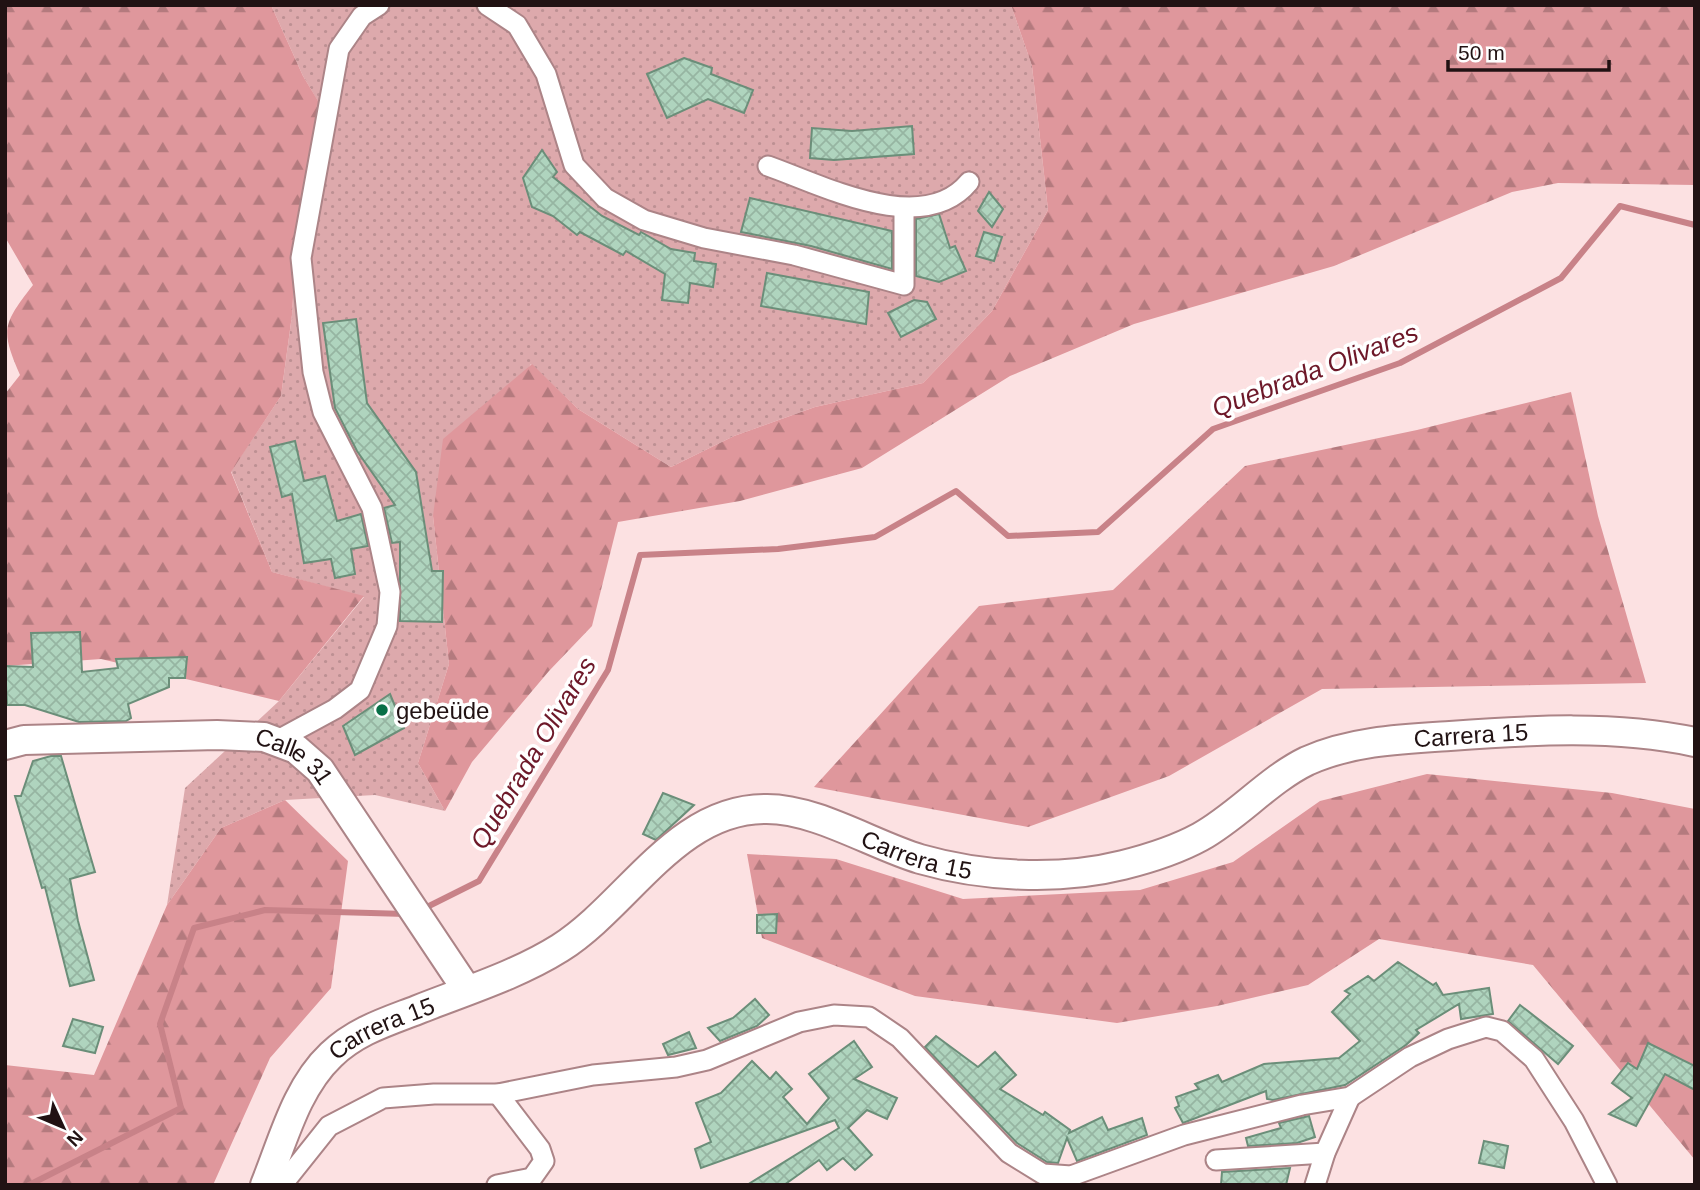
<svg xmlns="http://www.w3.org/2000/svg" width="1700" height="1190" font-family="Helvetica,sans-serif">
	<defs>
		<pattern id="grass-dots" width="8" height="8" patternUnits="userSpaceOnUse" patternTransform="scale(1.75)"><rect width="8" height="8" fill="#dda9ac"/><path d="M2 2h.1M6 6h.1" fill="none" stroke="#bd9093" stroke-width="1.8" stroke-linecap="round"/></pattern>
		<pattern id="forest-firs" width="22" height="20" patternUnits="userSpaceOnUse" patternTransform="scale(1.75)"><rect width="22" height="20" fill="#df979c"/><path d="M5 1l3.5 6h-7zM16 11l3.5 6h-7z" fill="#b47a7e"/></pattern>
		<pattern id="building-cross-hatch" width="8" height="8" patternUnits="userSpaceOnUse" patternTransform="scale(1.75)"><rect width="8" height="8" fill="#afd4be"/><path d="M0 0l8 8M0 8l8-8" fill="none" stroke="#96b5a2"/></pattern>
	</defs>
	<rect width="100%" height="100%" fill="#fce1e2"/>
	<polygon fill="url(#grass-dots)" points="271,5 1011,5 1032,66 1048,210 992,311 923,383 815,407 734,436 671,467 578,409 531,364 433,516 449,664 418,763 445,811 375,795 285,800 221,828 167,905 185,788 279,701 364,597 272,572 231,471 281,396 292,315 298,212 332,125 303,76"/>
	<g fill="url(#forest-firs)">
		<path d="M5 5H271L303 76 332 124 298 212 292 315 281 396 231 472 272 572 364 596 279 701 101 659 5 666V394L20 375C0 329 3 324 33 285L5 237Z"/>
		<polygon points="1011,5 1695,5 1695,185 1558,183 1512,192 1334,266 1134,324 1010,376 862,468 740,501 618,522 592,626 549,671 472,762 445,811 418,763 449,664 433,516 443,439 532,364 578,409 671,467 734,436 815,407 923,383 992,311 1048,210 1032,66"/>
		<polygon points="1571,392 1598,516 1646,683 1322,689 1169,776 1028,827 814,787 979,606 1113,590 1245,466 1417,430"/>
		<polygon points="1427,774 1612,793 1695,809 1695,1160 1533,965 1379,939 1308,985 1217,1006 1117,1023 915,996 762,938 747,854 836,859 963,899 1140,890 1233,862 1320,801"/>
		<polygon points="285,800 348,861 331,988 270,1058 213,1185 5,1185 5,1065 94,1075 167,905 221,828"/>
	</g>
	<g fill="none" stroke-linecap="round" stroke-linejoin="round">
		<g stroke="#c88288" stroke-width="6">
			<polyline points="423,909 479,881 543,776 608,670 640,555 778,549 875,537 956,491 1008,536 1098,532 1213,429 1400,363 1561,278 1620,206 1695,225"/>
			<polyline points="29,1185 181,1108 160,1024 194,928 265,910 406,914"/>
		</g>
	</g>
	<g fill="url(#building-cross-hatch)" stroke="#6b8e79" stroke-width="2">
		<polygon points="684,58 712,68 711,74 753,90 744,113 708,99 667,118 647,74"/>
		<polygon points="912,126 914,154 834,160 810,158 812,128 852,131"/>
		<polygon points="542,150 557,172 553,177 602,216 639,235 641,232 671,249 695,253 694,261 716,264 713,287 690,283 688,303 662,300 665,274 626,251 623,255 580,232 577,235 553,216 532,207 523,178"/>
		<polygon points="989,192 1003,209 992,227 978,211"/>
		<polygon points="750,198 892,231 892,269 811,246 741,232"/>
		<polygon points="939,214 950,248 955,246 966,271 939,282 916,276 916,219"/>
		<polygon points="984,232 1002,237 994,261 976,256"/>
		<polygon points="767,273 869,292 866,324 761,306"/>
		<polygon points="914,300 927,302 936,319 901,337 888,313"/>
		<polygon points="356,319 367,403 416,472 432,571 443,571 442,622 400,621 400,542 392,543 384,508 395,505 357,451 335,408 323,323"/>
		<polygon points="295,441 304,481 325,476 337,521 361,514 368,546 351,549 355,574 335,578 331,559 304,563 292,494 282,497 270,447"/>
		<polygon points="80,632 82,672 118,668 116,659 187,657 185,678 169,678 169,687 128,704 131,718 126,721 79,722 25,705 7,705 5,666 33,667 31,633"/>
		<polygon points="390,694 404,728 355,755 343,726"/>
		<polygon points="51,756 61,756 95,872 70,879 78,921 94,980 70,986 45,887 42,888 15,796 21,796 33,761"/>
		<polygon points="663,793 694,805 656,840 643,834"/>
		<polygon points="777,914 776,933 757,933 757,915"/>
		<polygon points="1398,962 1433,985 1436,983 1443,995 1489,988 1493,1014 1461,1019 1459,1004 1416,1030 1419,1033 1406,1045 1345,1085 1273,1100 1267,1099 1266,1091 1183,1123 1175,1108 1179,1106 1176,1097 1199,1089 1195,1084 1218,1075 1222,1082 1264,1064 1339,1058 1360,1041 1332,1012 1350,994 1345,991 1368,976 1374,981"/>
		<polygon points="755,999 769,1015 757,1026 720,1041 708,1028 733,1018"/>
		<polygon points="1520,1005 1573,1046 1558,1064 1508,1021"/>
		<polygon points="73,1019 103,1027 95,1053 63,1046"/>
		<polygon points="689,1032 696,1048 668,1055 663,1044"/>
		<polygon points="936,1036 978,1067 995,1052 1016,1075 1000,1089 1043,1115 1045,1112 1070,1130 1069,1133 1102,1117 1108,1130 1142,1118 1147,1135 1077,1161 1067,1138 1058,1163 1047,1162 1017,1143 925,1047"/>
		<polygon points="854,1041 872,1067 854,1079 897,1098 887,1119 867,1110 848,1128 872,1155 855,1170 843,1158 827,1170 819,1160 784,1185 747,1185 839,1128 835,1120 701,1168 695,1149 711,1142 696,1103 721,1093 752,1061 770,1079 776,1072 792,1089 783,1097 807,1124 829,1098 809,1074"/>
		<polygon points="1648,1043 1695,1066 1695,1090 1665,1074 1636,1126 1609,1114 1632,1098 1612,1083 1628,1063 1637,1069"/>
		<polygon points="1309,1116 1315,1137 1297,1143 1248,1146 1246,1138 1281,1128 1279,1123"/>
		<polygon points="1484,1141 1508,1146 1504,1168 1479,1163"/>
		<polygon points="1290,1168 1286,1185 1221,1185 1222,1172"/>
	</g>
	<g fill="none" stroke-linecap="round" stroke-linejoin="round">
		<g stroke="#ac8487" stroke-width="23">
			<g id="street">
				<polyline points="487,5 517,25 546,74 574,165 605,198 644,220 704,238 794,255 904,285 904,208"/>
				<path d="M768 166C822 185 923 238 969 182"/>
				<polyline points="276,741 335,709 360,690 387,626 390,592 372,508 323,412 313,372 301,258 339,49 362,16 379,5"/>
				<polyline points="1216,1160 1325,1153"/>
				<polyline points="282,1185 329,1126 383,1098 434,1094 498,1094 593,1075 676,1067 707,1060 799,1022 834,1015 869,1017 900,1038 1009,1153 1043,1174 1071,1176 1184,1135 1302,1105 1350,1097 1410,1057 1448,1039 1486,1027 1502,1031 1534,1059 1574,1121 1607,1185"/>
				<polyline points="497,1185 532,1178 544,1161 540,1149 498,1094"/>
				<polyline points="1315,1185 1325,1153 1350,1097"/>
			</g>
		</g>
		<g stroke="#ac8487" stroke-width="32">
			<g id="secondary">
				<path id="s1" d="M5 745 24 740 217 735 264 737 296 749 320 770 467 990"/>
				<path id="s2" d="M265 1185C283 1141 296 1088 331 1055 356 1031 386 1022 417 1010 465 991 517 975 560 948 628 905 676 809 765 809 815 808 873 845 920 859 983 877 1059 881 1123 865 1147 859 1178 849 1200 837 1238 816 1268 780 1307 761 1351 741 1402 739 1450 736 1532 730 1615 725 1695 742"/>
			</g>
		</g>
		<use href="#street" stroke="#fff" stroke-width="19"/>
		<use href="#secondary" stroke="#fff" stroke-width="28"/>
	</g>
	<circle fill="#087047" stroke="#fff" stroke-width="2.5" cx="382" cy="710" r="7"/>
	<g text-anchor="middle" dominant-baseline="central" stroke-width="7" stroke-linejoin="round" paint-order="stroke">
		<g font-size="24" fill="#211213" stroke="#fff" text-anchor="start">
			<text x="396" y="710">gebeüde</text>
		</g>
		<g font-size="24" fill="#211213" stroke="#fff">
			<text stroke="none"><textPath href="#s2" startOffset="1404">Carrera 15</textPath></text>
			<text stroke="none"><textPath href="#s1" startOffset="296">Calle 31</textPath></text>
			<text stroke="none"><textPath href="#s2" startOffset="814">Carrera 15</textPath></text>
			<text stroke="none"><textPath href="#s2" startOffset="205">Carrera 15</textPath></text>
		</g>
		<g font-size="26" font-style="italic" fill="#6d1829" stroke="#fff">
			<text transform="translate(1315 370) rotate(-21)">Quebrada Olivares</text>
			<text transform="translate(533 753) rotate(-59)">Quebrada Olivares</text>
		</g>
	</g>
	<rect width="1700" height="1190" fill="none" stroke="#211213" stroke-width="14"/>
	<g transform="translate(63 1127) rotate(134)" stroke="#ffffff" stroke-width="5" paint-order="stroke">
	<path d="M0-5L12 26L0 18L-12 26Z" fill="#211213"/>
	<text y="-10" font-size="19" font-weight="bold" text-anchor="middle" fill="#211213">N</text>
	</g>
	<path d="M1448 60v10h161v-10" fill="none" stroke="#211213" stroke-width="3.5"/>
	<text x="1458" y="60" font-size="21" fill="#211213" stroke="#ffffff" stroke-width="5" paint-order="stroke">50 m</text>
</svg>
